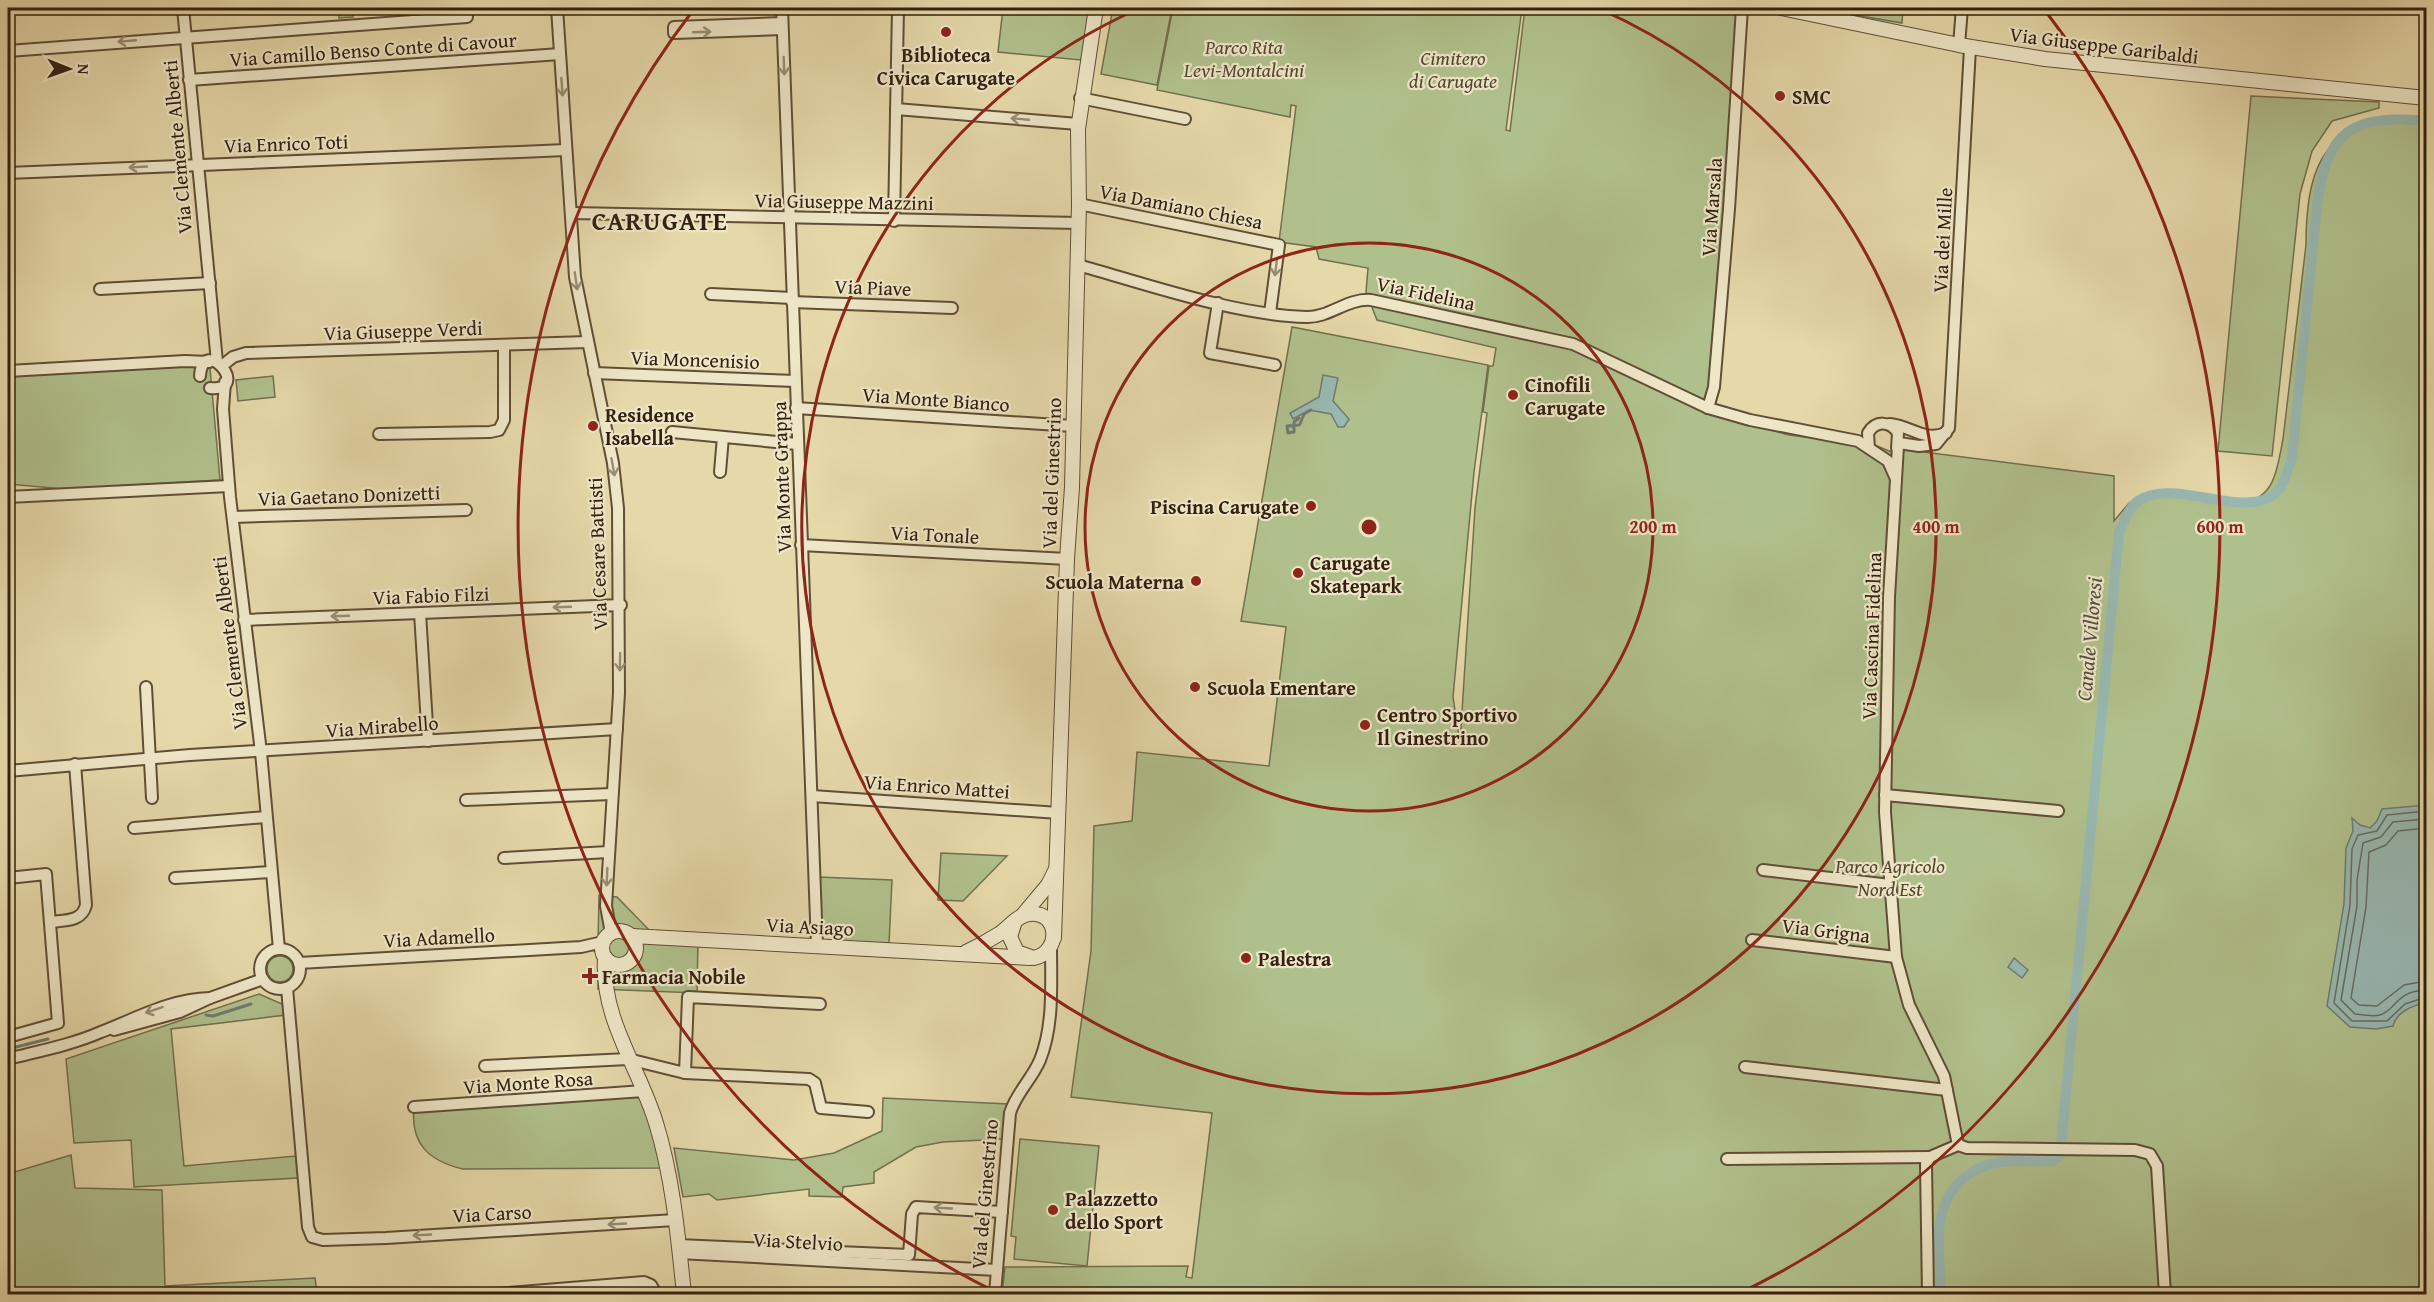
<svg xmlns="http://www.w3.org/2000/svg" width="2434" height="1302" font-family="'Gentium Book Plus',serif">
	<rect width="100%" height="100%" fill="#e5d8a9"/>
	<filter id="stains"><feTurbulence type="fractalNoise" baseFrequency=".00333" numOctaves="4"/><feColorMatrix values="0 0 0 0 .2 0 0 0 0 .09 0 0 0 0 .02 0 0 0 .5 -.17"/></filter>
	<radialGradient id="worn" r=".72"><stop offset=".6" stop-color="#630" stop-opacity="0"/><stop offset="1" stop-color="#630" stop-opacity=".3"/></radialGradient>
	<g fill="#b0c08c" stroke="#72704e" stroke-width="1.5">
		<polygon points="338,8 384,8 352,9 353,17 339,18"/>
		<polygon points="1003,8 1091,8 1081,60 998,52"/>
		<polygon points="1113,8 1172,8 1157,85 1101,74"/>
		<path d="M1173 8H1522L1506 130 1510 131 1525 8H1734L1739 18 1706 412 1789 435 1877 446 1894 453 1908 450 2114 476V521L2129 503 2153 492 2246 501C2276 498 2278 463 2283 439L2306 245C2306 199 2311 144 2361 126 2380 118 2406 123 2426 124V1294H1002L1005 1267 1188 1266 1186 1277 1192 1278 1212 1113 1071 1097 1091 951 1094 826 1132 821 1137 752 1269 766 1286 627 1241 621 1292 327 1488 365 1474 472 1453 697 1460 743 1475 508 1487 413 1483 412 1489 366H1493L1496 348 1377 320 1366 292 1368 268 1319 259 1316 247 1279 242 1296 106 1291 105 1290 117 1157 90Z"/>
		<polygon points="1813,8 1903,8 1902,23"/>
		<polygon points="2251,96 2379,102 2379,108 2332,121 2312,151 2300,194 2272,456 2218,451"/>
		<polygon points="209,357 220,480 64,489 8,484 8,366"/>
		<polygon points="273,376 275,397 238,401 236,380"/>
		<polygon points="941,853 1007,856 963,901 938,900"/>
		<path d="M818 877 892 880 889 944C869 943 830 948 821 924 817 911 819 891 818 877Z"/>
		<polygon points="599,895 617,897 649,930 662,938 698,940 697,993 598,989 598,952 582,947 598,943"/>
		<circle cx="280" cy="969" r="13"/>
		<polygon points="259,994 282,1004 286,1015 171,1029 184,1166 296,1156 298,1178 134,1187 131,1140 74,1143 66,1059"/>
		<path d="M641 1096 650 1121 661 1168 463 1169C429 1161 410 1144 414 1107Z"/>
		<polygon points="883,1098 1008,1104 1005,1139 943,1142 916,1147 874,1172 874,1183 843,1187 842,1197 809,1196 809,1189 717,1200 709,1194 683,1197 674,1148 794,1160 834,1153 882,1131"/>
		<polygon points="1020,1139 1099,1146 1087,1266 1014,1259 1016,1237 1011,1236"/>
		<polygon points="71,1155 75,1188 162,1190 165,1286 315,1278 317,1294 8,1294 8,1174"/>
	</g>
	<g fill="#98b8b1" stroke="#707b71" stroke-width="1.5">
		<polygon points="1323,375 1338,378 1333,401 1349,419 1344,427 1338,427 1331,414 1309,410 1293,419 1290,413 1319,397"/>
		<path d="M2426 805V1003C2413 1005 2396 1012 2393 1026L2376 1029 2350 1027 2327 1006 2344 904 2346 848 2353 831 2352 818 2360 825 2370 828 2377 821 2382 809Z"/>
		<polygon points="2014,958 2028,970 2022,978 2008,967"/>
	</g>
	<g fill="none" stroke-linecap="round" stroke-linejoin="round">
		<g stroke="#666c61" stroke-width="1.5">
			<polyline points="2426,811 2387,815 2377,831 2358,835 2352,849 2350,905 2334,1003 2352,1021 2387,1021 2405,1004 2426,997"/>
			<path d="M2426 819 2393 822 2381 837 2363 843 2357 880V906L2341 1000 2355 1014C2362 1015 2373 1017 2380 1015 2397 1009 2396 991 2426 990"/>
			<polyline points="2426,828 2398,831 2386,845 2369,852 2366,907 2351,998 2359,1005 2377,1006 2404,985 2426,981"/>
		</g>
		<g stroke="#707b71" stroke-width="3">
			<polyline points="1299,418 1294,422 1294,432 1288,433 1287,426 1299,425 1300,424 1304,414 1311,410"/>
			<polyline points="206,1015 213,1016 251,1004"/>
			<polyline points="8,1049 48,1039"/>
		</g>
		<path stroke="#98b8b1" stroke-width="10" d="M1941 1294C1940 1254 1929 1207 1964 1178 1975 1169 1989 1163 2002 1162 2019 1160 2036 1162 2053 1161L2060 1156 2119 532C2124 522 2129 507 2138 501 2175 476 2247 523 2278 491 2285 483 2289 467 2292 457L2317 205C2327 130 2352 114 2426 121"/>
		<g stroke="#604e37" stroke-width="14">
			<g id="minor">
				<polyline points="183,8 217,362"/>
				<polyline points="557,8 575,277 613,463 618,508 619,693 606,906 611,933"/>
				<polyline points="782,8 817,946"/>
				<polyline points="782,23 674,27 674,33 782,29"/>
				<polyline points="1959,45 1962,8"/>
				<polyline points="8,51 467,17"/>
				<polyline points="189,80 560,54"/>
				<polyline points="1080,98 1185,119"/>
				<polyline points="896,109 1078,124"/>
				<polyline points="8,173 566,150"/>
				<polyline points="1079,204 1279,245 1270,313"/>
				<polyline points="572,213 1079,223"/>
				<polyline points="894,221 898,8"/>
				<path d="M1078 265C1146 284 1235 315 1306 317 1329 318 1347 298 1371 300L1573 344 1708 408 1750 420 1858 441 1888 461 1896 479"/>
				<polyline points="100,289 210,283"/>
				<polyline points="711,294 792,298"/>
				<polyline points="792,302 952,308"/>
				<polyline points="1218,303 1210,353 1275,365"/>
				<polyline points="223,365 233,357 246,353 588,342"/>
				<polyline points="8,371 185,361 209,362"/>
				<polyline points="594,373 795,381"/>
				<path d="M200 376C203 333 253 392 210 388"/>
				<polyline points="225,382 223,409 230,497 261,752 279,949"/>
				<polyline points="796,408 1073,426"/>
				<polyline points="1708,408 1714,387 1729,209 1742,8"/>
				<path d="M1890 424C1911 426 1924 442 1946 433"/>
				<polyline points="672,432 797,444"/>
				<polyline points="379,434 490,432 499,430 504,420 504,345"/>
				<polyline points="1899,443 1919,446 1936,444 1949,428 1970,48"/>
				<polyline points="1898,446 1889,597 1885,812 1896,957 1909,1005 1944,1076 1958,1145"/>
				<path d="M1869 448 1868 433C1876 420 1890 421 1898 433L1897 448"/>
				<polyline points="720,472 723,437"/>
				<polyline points="8,497 229,486"/>
				<polyline points="233,517 466,510"/>
				<polyline points="801,545 1067,559"/>
				<polyline points="420,613 428,741"/>
				<polyline points="244,620 621,605"/>
				<polyline points="146,687 152,798"/>
				<polyline points="8,771 190,755 617,729"/>
				<polyline points="1885,795 2058,811"/>
				<polyline points="812,796 1059,813"/>
				<polyline points="466,800 611,794"/>
				<polyline points="134,828 266,817"/>
				<polyline points="504,858 608,852"/>
				<polyline points="1763,870 1890,885"/>
				<polyline points="8,878 46,874 58,1023 8,1037"/>
				<polyline points="175,878 271,872"/>
				<path d="M50 922C65 920 82 922 86 905L75 764"/>
				<polyline points="1752,940 1896,957"/>
				<circle cx="280" cy="969" r="20"/>
				<polyline points="299,963 581,947 603,942"/>
				<polyline points="287,988 308,1227 312,1237 323,1240 386,1238 675,1220"/>
				<polyline points="114,1030 180,1012 210,998 263,979"/>
				<path d="M8 1059C39 1051 71 1045 101 1032 137 1018 170 999 210 998"/>
				<polyline points="485,1066 628,1059 685,1073 809,1079 815,1083 821,1108 868,1112"/>
				<polyline points="1745,1067 1947,1090"/>
				<polyline points="685,1073 688,997 820,1004"/>
				<polyline points="414,1107 644,1091"/>
				<polyline points="1958,1145 1967,1148 2135,1150 2150,1154 2157,1166 2165,1294"/>
				<polyline points="1727,1159 1930,1157"/>
				<polyline points="678,1245 909,1255 912,1214 916,1207 1002,1212"/>
				<polyline points="679,1253 997,1270"/>
				<polyline points="497,1294 644,1282 651,1285 656,1294"/>
				<path d="M995 1294 1010 1113C1016 1093 1032 1079 1040 1060 1054 1025 1051 984 1051 947"/>
				<polyline points="1928,1294 1926,1164 1930,1157 1958,1145"/>
			</g>
		</g>
		<g stroke="#604e37" stroke-width="16">
			<g id="tertiary">
				<polyline points="1781,8 1959,45 2045,59 2426,98"/>
				<polyline points="1022,916 1048,885 1055,871"/>
				<circle cx="619" cy="948" r="17"/>
				<polyline points="632,936 1030,958"/>
				<polyline points="1054,938 1067,559 1072,487 1079,204 1078,129 1096,8"/>
				<path d="M966 952C977 947 988 941 999 934 1008 928 1018 915 1029 914 1059 910 1062 952 1034 958L1017 952 1010 937 1015 921"/>
				<path d="M605 958C601 1019 639 1067 656 1123 673 1178 678 1237 684 1294"/>
			</g>
		</g>
		<use href="#minor" stroke="#eee6c7" stroke-width="10"/>
		<use href="#tertiary" stroke="#eee6c7" stroke-width="14"/>
	</g>
	<defs><path id="oneway-shaft" d="M-6 0H5M1.5-3L5.5 0L1.5 3" fill="none" stroke-width="1.6" stroke-linecap="round" stroke-linejoin="round" transform="scale(1.5)"/></defs>
	<g stroke="#9a8d75">
		<use href="#oneway-shaft" transform="translate(702 32) rotate(-2)"/>
		<use href="#oneway-shaft" transform="translate(127 41) rotate(175)"/>
		<use href="#oneway-shaft" transform="translate(784 66) rotate(88)"/>
		<use href="#oneway-shaft" transform="translate(562 87) rotate(86)"/>
		<use href="#oneway-shaft" transform="translate(1020 119) rotate(-175)"/>
		<use href="#oneway-shaft" transform="translate(138 167) rotate(177)"/>
		<use href="#oneway-shaft" transform="translate(1276 267) rotate(97)"/>
		<use href="#oneway-shaft" transform="translate(576 281) rotate(82)"/>
		<use href="#oneway-shaft" transform="translate(613 467) rotate(80)"/>
		<use href="#oneway-shaft" transform="translate(562 607) rotate(178)"/>
		<use href="#oneway-shaft" transform="translate(340 616) rotate(178)"/>
		<use href="#oneway-shaft" transform="translate(620 662) rotate(91)"/>
		<use href="#oneway-shaft" transform="translate(607 877) rotate(92)"/>
		<use href="#oneway-shaft" transform="translate(154 1010) rotate(161)"/>
		<use href="#oneway-shaft" transform="translate(943 1208) rotate(-177)"/>
		<use href="#oneway-shaft" transform="translate(617 1224) rotate(177)"/>
		<use href="#oneway-shaft" transform="translate(422 1235) rotate(177)"/>
	</g>
	<g fill="none" stroke="#8f2418" stroke-width="3">
		<circle cx="1369" cy="527" r="284"/>
		<path d="M1600 9A567 567 0 1 1 1138 9"/>
		<path d="M996 1292A851 851 0 0 1 694 9M2044 9A851 851 0 0 1 1742 1292"/>
	</g>
	<g fill="#8f2418" stroke="#eee6c7" stroke-width="2">
		<circle cx="946" cy="32" r="6"/>
		<circle cx="1780" cy="96" r="6"/>
		<circle cx="1513" cy="395" r="6"/>
		<circle cx="593" cy="426" r="6"/>
		<circle cx="1311" cy="506" r="6"/>
		<circle cx="1298" cy="573" r="6"/>
		<circle cx="1196" cy="581" r="6"/>
		<circle cx="1195" cy="687" r="6"/>
		<circle cx="1365" cy="725" r="6"/>
		<circle cx="1246" cy="958" r="6"/>
		<path d="M587 967h6v6h6v6h-6v6h-6v-6h-6v-6h6z"/>
		<circle cx="1053" cy="1210" r="6"/>
	</g>
	<g text-anchor="middle" dominant-baseline="central" stroke-width="4.5" stroke-linejoin="round" paint-order="stroke">
		<g font-size="20" fill="#332011" stroke="#eee6c7">
			<text transform="translate(2104 45) rotate(7)">Via Giuseppe Garibaldi</text>
			<text transform="translate(373 49) rotate(-4)">Via Camillo Benso Conte di Cavour</text>
			<text transform="translate(286 143) rotate(-2)">Via Enrico Toti</text>
			<text transform="translate(177 147) rotate(-95)">Via Clemente Alberti</text>
			<text transform="translate(844 201) rotate(1)">Via Giuseppe Mazzini</text>
			<text transform="translate(1181 206) rotate(11)">Via Damiano Chiesa</text>
			<text transform="translate(1711 207) rotate(-86)">Via Marsala</text>
			<text transform="translate(1942 240) rotate(-87)">Via dei Mille</text>
			<text transform="translate(873 287) rotate(2)">Via Piave</text>
			<text transform="translate(1426 293) rotate(12)">Via Fidelina</text>
			<text transform="translate(403 330) rotate(-2)">Via Giuseppe Verdi</text>
			<text transform="translate(695 359) rotate(2)">Via Moncenisio</text>
			<text transform="translate(936 399) rotate(4)">Via Monte Bianco</text>
			<text transform="translate(1051 473) rotate(-88)">Via del Ginestrino</text>
			<text transform="translate(781 477) rotate(-92)">Via Monte Grappa</text>
			<text transform="translate(349 495) rotate(-2)">Via Gaetano Donizetti</text>
			<text transform="translate(935 534) rotate(3)">Via Tonale</text>
			<text transform="translate(597 554) rotate(-92)">Via Cesare Battisti</text>
			<text transform="translate(431 595) rotate(-2)">Via Fabio Filzi</text>
			<text transform="translate(1871 636) rotate(-88)">Via Cascina Fidelina</text>
			<text transform="translate(229 643) rotate(-97)">Via Clemente Alberti</text>
			<text transform="translate(382 726) rotate(-4)">Via Mirabello</text>
			<text transform="translate(937 786) rotate(4)">Via Enrico Mattei</text>
			<text transform="translate(810 926) rotate(3)">Via Asiago</text>
			<text transform="translate(1826 930) rotate(7)">Via Grigna</text>
			<text transform="translate(439 937) rotate(-3)">Via Adamello</text>
			<text transform="translate(528 1082) rotate(-4)">Via Monte Rosa</text>
			<text transform="translate(984 1194) rotate(-85)">Via del Ginestrino</text>
			<text transform="translate(492 1213) rotate(-3)">Via Carso</text>
			<text transform="translate(798 1241) rotate(3)">Via Stelvio</text>
		</g>
		<g font-size="20" font-style="italic" fill="#524830" stroke="#eee6c7">
			<text x="1244" y="46">Parco Rita<tspan x="1244" dy="23">Levi-Montalcini</tspan></text>
			<text x="1453" y="57">Cimitero<tspan x="1453" dy="23">di Carugate</tspan></text>
			<text x="1890" y="865">Parco Agricolo<tspan x="1890" dy="23">Nord Est</tspan></text>
		</g>
		<g font-size="20" font-weight="bold" fill="#332011" stroke="#eee6c7" text-anchor="start">
			<text x="946" y="54" text-anchor="middle">Biblioteca<tspan x="946" dy="23">Civica Carugate</tspan></text>
			<text x="1792" y="96">SMC</text>
			<text x="1525" y="384">Cinofili<tspan x="1525" dy="23">Carugate</tspan></text>
			<text x="605" y="414">Residence<tspan x="605" dy="23">Isabella</tspan></text>
			<text x="1299" y="506" text-anchor="end">Piscina Carugate</text>
			<text x="1310" y="562">Carugate<tspan x="1310" dy="23">Skatepark</tspan></text>
			<text x="1184" y="581" text-anchor="end">Scuola Materna</text>
			<text x="1207" y="687">Scuola Ementare</text>
			<text x="1377" y="714">Centro Sportivo<tspan x="1377" dy="23">Il Ginestrino</tspan></text>
			<text x="1258" y="958">Palestra</text>
			<text x="602" y="976">Farmacia Nobile</text>
			<text x="1065" y="1198">Palazzetto<tspan x="1065" dy="23">dello Sport</tspan></text>
		</g>
		<g font-size="21" font-style="italic" fill="#514e41" stroke="#eee6c7">
			<text transform="translate(2089 639) rotate(-85)">Canale Villoresi</text>
		</g>
		<g font-size="26" font-weight="bold" letter-spacing="1.5" fill="#332011" stroke="#eee6c7">
			<text x="660" y="220">CARUGATE</text>
		</g>
	</g>
	<circle cx="1369" cy="527" r="9" fill="#8f2418" stroke="#eee6c7" stroke-width="3"/>
	<g font-size="18" text-anchor="middle" font-weight="bold" fill="#8f2418" stroke="#eee6c7" stroke-width="4.5" stroke-linejoin="round" paint-order="stroke">
		<text x="1653" y="533">200 m</text>
		<text x="1936" y="533">400 m</text>
		<text x="2220" y="533">600 m</text>
	</g>
	<rect width="2434" height="1302" fill="none" stroke="#e5d8a9" stroke-width="30"/>
	<rect x="9" y="9" width="2416" height="1284" fill="none" stroke="#332011" stroke-width="3"/>
	<rect x="15" y="15" width="2404" height="1272" fill="none" stroke="#332011" stroke-width="1.5"/>
	<g transform="translate(69 69) rotate(91)" stroke="#eee6c7" stroke-width="4.5" paint-order="stroke">
	<path d="M0-4.5L10 22L0 15L-10 22Z" fill="#332011"/>
	<text y="-9" font-size="16" font-weight="bold" text-anchor="middle" fill="#332011">N</text>
	</g>
	<rect width="100%" height="100%" filter="url(#stains)"/>
	<rect width="100%" height="100%" fill="url(#worn)"/>
</svg>
